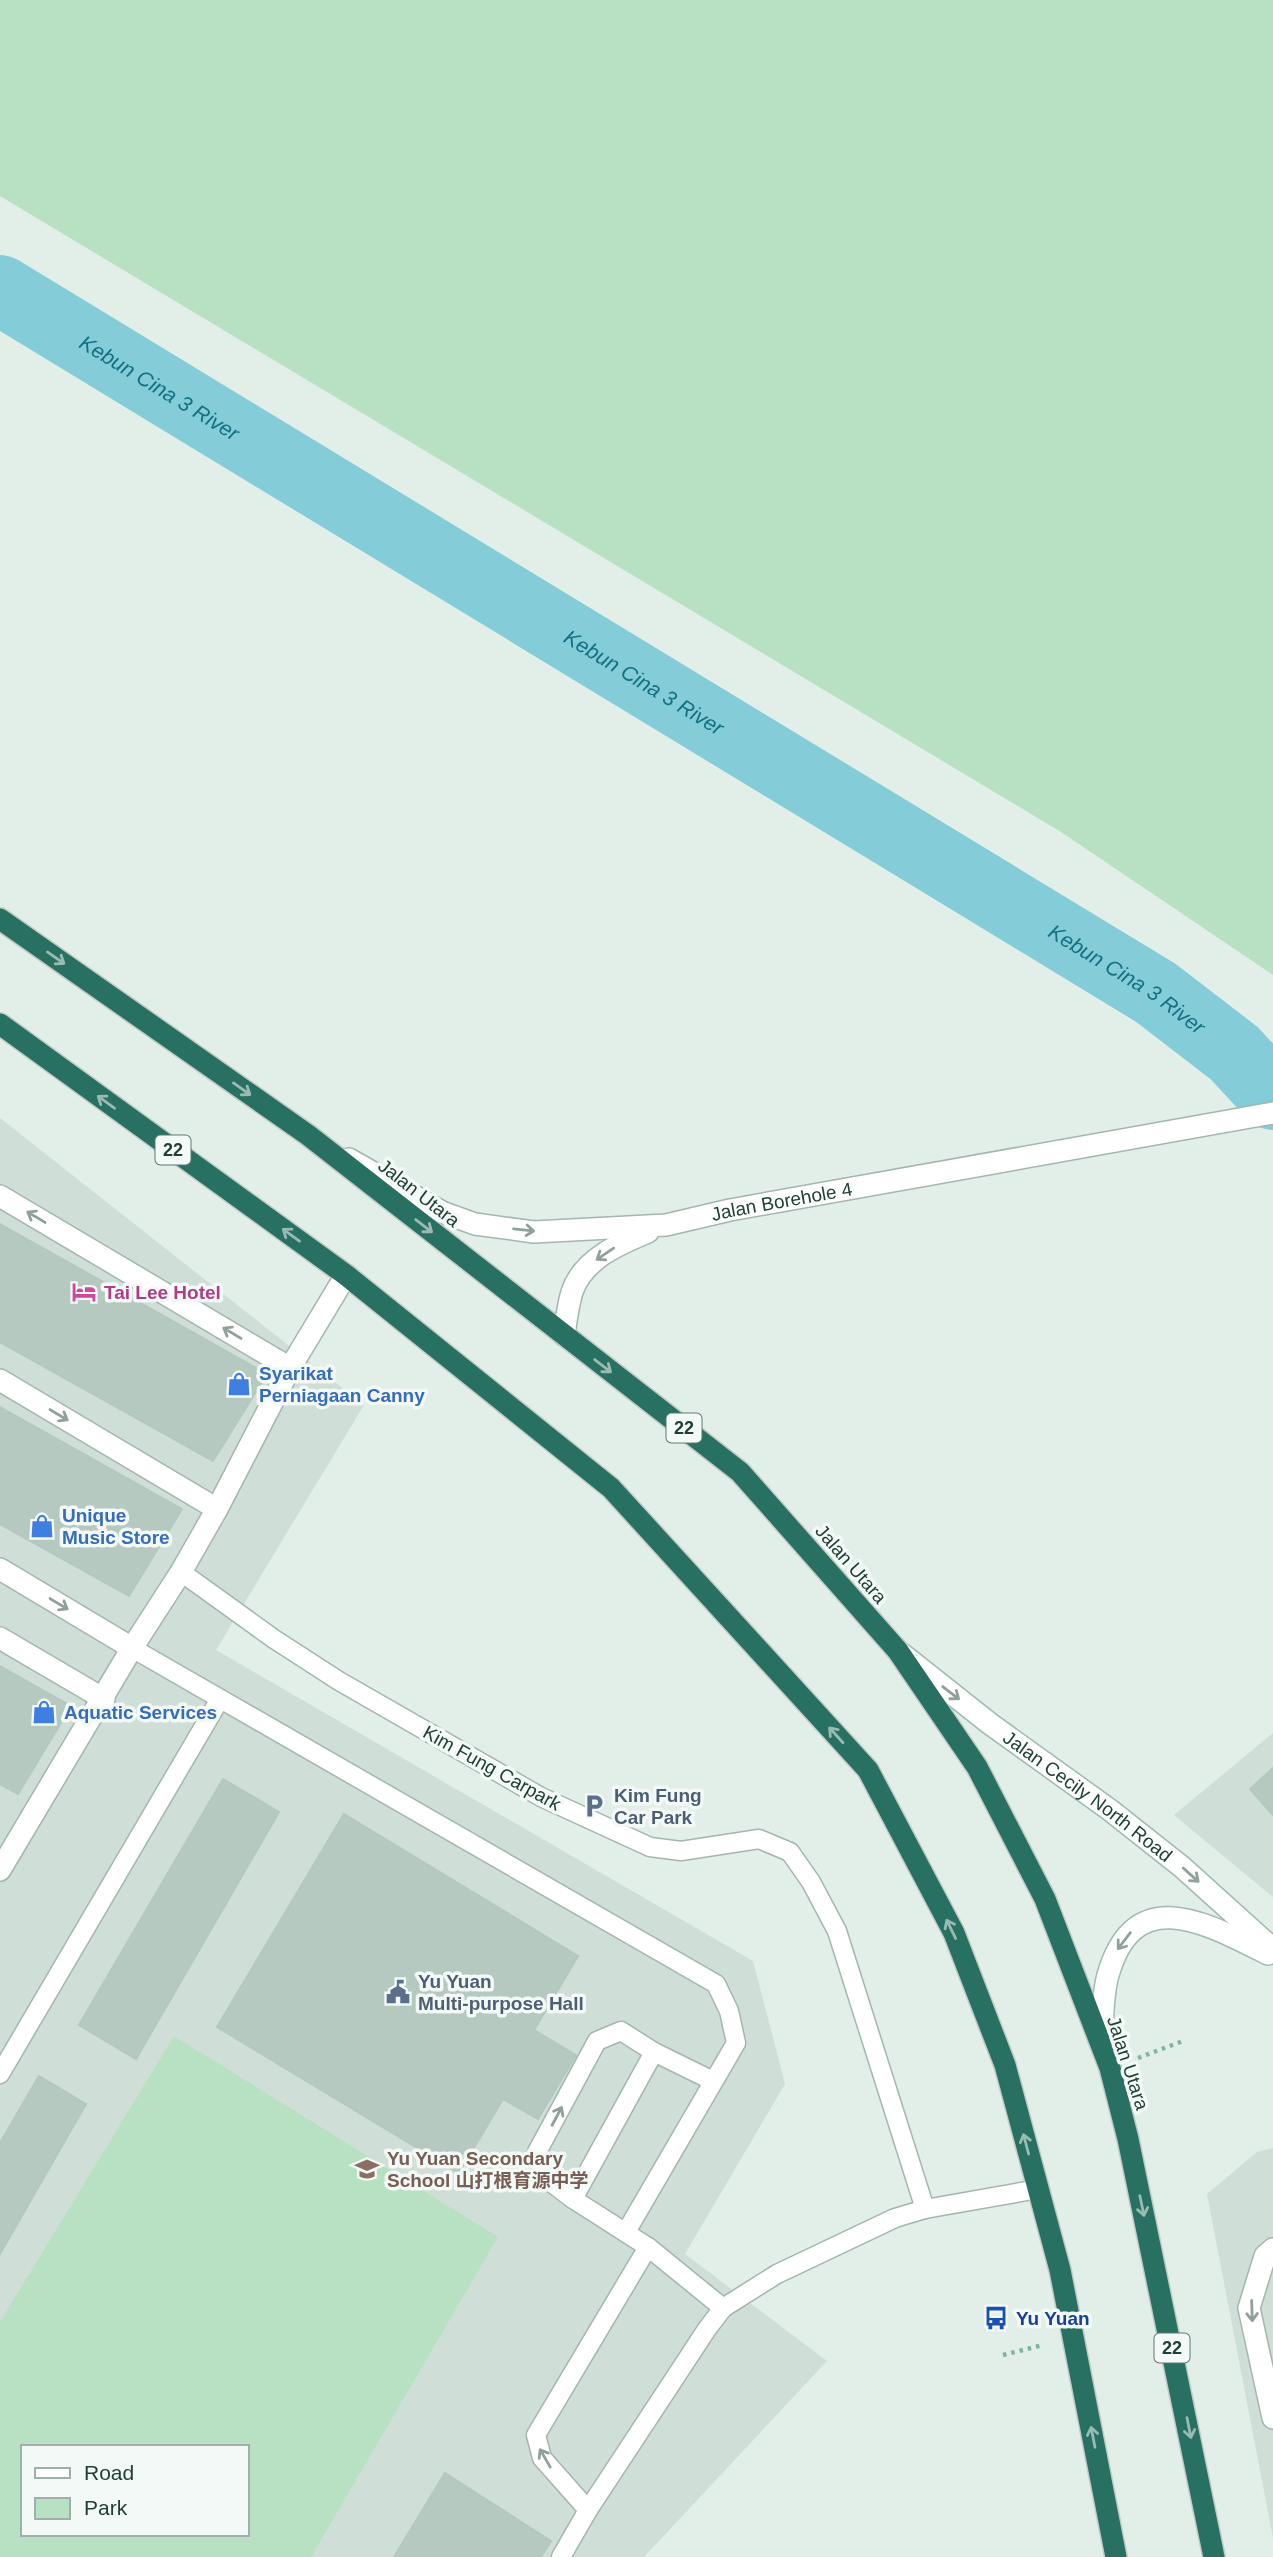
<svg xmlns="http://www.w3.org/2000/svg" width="1273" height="2557" font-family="Arial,'Noto Sans SC',sans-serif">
	<rect width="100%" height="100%" fill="#e2eee8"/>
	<g fill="#cfded7" fill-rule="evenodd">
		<path d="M0 1118 364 1405 216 1650 753 1961 785 2084 685 2254 827 2361 644 2557H0ZM23 2447H247V2534H23Z"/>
		<polygon points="1273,1733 1273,1897 1174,1815"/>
		<polygon points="1273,2148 1273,2538 1207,2194 1257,2152"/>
	</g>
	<g fill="#b8e1c3" fill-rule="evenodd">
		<polygon points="0,0 1273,0 1273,975 1061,832 0,196"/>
		<path d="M174 2036 498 2237 311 2557H0V2322ZM23 2447H247V2534H23Z"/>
	</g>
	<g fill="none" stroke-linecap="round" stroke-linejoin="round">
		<path stroke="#84ccd8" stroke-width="70" id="s1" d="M0 290 1156 993 1234 1053 1273 1095"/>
	</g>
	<g fill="#b6c9c1" stroke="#b3c8bf" stroke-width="2">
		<polygon points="0,1224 267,1374 213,1461 0,1342"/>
		<polygon points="0,1407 182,1509 129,1596 0,1524"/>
		<polygon points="0,1666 71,1706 18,1794 0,1784"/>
		<polygon points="1273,1768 1273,1815 1250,1789"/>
		<polygon points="223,1779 279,1812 136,2059 79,2025"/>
		<polygon points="344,1814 578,1956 534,2030 576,2055 538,2119 503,2099 459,2173 217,2027"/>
		<polygon points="39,2076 86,2104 0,2254 0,2143"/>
		<polygon points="445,2473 551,2541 541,2557 394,2557"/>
	</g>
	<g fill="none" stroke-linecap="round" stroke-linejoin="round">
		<g stroke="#a4b6af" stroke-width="21">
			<g id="lane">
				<polyline points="181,1572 274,1639 339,1681 541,1797 650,1847 681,1851 759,1839 790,1852 811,1882 837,1931 925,2209"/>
				<polyline points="132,1648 716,1984 729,2011 736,2043 626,2232"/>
				<polyline points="0,2074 220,1699"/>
				<polyline points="713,2081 654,2052 621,2031 597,2041 537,2152 544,2177 573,2199 648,2247 723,2308"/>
				<polyline points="573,2199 654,2052"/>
				<polyline points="588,2510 542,2458 536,2435 648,2247"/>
				<polyline points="561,2557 588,2510 707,2329 723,2308 777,2274 895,2218 925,2209 1038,2189"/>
			</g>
		</g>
		<g stroke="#a4b6af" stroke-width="24">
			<g id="street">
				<path id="s2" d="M349 1159 442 1212 475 1224 534 1232 666 1225 730 1210 1273 1113"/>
				<polyline points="0,1196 290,1368"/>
				<path d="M564 1335C566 1321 568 1305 572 1292 583 1259 619 1244 648 1232"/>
				<polyline points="0,1380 217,1509"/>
				<polyline points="0,1569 132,1648"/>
				<polyline points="0,1638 104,1699"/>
				<polyline points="0,1870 132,1648 181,1572 217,1509 290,1368 346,1275"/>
				<polyline points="1273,2249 1265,2256 1249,2308 1273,2418"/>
			</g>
		</g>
		<g stroke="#9fbab0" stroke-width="24">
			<g id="secondary">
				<path id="s3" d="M902 1654 989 1723 1110 1810 1182 1867 1273 1949"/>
				<path d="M1101 2044C1103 2022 1102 1996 1108 1975 1135 1881 1207 1924 1268 1954"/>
			</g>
		</g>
		<g stroke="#c1cac7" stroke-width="24">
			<g id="highway">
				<polyline points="0,919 308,1135 740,1472 898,1651 977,1767 1045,1899 1110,2068 1128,2139 1214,2557"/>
				<polyline points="0,1024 346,1275 611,1488 868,1770 954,1933 1005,2065 1060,2270 1116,2557"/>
			</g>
		</g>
		<g stroke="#7fb4a3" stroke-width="4.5" stroke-dasharray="3.5 5" stroke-linecap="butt">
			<polyline points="1138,2058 1183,2041"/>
			<polyline points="1003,2355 1043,2345"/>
		</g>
		<use href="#lane" stroke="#fff" stroke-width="18"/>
		<use href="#street" stroke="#fff" stroke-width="21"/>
		<use href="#secondary" stroke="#fff" stroke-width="21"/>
		<use href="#highway" stroke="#287061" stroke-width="21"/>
	</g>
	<defs><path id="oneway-shaft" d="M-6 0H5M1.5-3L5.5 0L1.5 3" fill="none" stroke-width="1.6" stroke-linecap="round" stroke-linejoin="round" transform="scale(1.75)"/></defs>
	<g stroke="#98bbb3">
		<use href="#oneway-shaft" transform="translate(56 958) rotate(35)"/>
		<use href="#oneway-shaft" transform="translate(242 1089) rotate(35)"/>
		<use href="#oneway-shaft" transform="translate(106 1102) rotate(-144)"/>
		<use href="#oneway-shaft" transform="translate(424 1226) rotate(38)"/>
		<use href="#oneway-shaft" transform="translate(291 1235) rotate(-144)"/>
		<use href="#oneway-shaft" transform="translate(603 1366) rotate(38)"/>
		<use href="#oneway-shaft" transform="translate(836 1735) rotate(-132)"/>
		<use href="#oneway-shaft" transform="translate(951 1929) rotate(-116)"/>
		<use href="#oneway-shaft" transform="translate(1026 2144) rotate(-105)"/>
		<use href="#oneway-shaft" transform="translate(1142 2206) rotate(78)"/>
		<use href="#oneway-shaft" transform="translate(1189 2428) rotate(79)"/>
		<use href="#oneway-shaft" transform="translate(1093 2437) rotate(-101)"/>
	</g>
	<g stroke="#90a09b">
		<use href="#oneway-shaft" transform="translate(36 1217) rotate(-149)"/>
		<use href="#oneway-shaft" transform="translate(524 1230) rotate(6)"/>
		<use href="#oneway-shaft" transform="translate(605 1254) rotate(146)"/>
		<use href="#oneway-shaft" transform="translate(232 1333) rotate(-149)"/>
		<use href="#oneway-shaft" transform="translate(59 1415) rotate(31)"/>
		<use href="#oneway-shaft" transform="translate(59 1604) rotate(31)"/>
		<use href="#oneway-shaft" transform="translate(951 1693) rotate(38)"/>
		<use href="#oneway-shaft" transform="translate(1191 1875) rotate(42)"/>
		<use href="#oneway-shaft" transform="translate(1124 1941) rotate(127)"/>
		<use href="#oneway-shaft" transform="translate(557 2116) rotate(-62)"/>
		<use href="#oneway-shaft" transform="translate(1252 2311) rotate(88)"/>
		<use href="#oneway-shaft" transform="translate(545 2458) rotate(-120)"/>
	</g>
	<defs>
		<g id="hotel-bare" transform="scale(1.89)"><path d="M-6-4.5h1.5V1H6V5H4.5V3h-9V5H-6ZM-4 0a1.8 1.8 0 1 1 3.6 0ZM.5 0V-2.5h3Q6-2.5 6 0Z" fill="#d1479c" stroke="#f3f9f6" stroke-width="2.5" paint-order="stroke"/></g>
		<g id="shop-bare" transform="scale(1.89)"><path d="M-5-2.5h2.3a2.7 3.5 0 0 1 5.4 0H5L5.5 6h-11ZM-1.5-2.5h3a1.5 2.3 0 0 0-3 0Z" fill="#3f7fe0" stroke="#f3f9f6" stroke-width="2.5" paint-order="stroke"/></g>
		<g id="parking-bare" transform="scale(1.89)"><path d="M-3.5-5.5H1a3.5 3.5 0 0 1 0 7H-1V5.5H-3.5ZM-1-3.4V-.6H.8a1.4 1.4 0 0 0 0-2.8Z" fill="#5c6f8a" stroke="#f3f9f6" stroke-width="2.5" paint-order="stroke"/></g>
		<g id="civic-bare" transform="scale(1.89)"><path d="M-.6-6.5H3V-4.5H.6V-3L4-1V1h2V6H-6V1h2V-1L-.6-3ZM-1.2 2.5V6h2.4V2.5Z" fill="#5c6f8a" stroke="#f3f9f6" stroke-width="2.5" paint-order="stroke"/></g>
		<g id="school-bare" transform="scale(1.89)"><path d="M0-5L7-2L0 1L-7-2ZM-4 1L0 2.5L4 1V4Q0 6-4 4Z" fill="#8d6e63" stroke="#f3f9f6" stroke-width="2.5" paint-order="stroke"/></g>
		<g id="bus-bare" transform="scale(1.89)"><path d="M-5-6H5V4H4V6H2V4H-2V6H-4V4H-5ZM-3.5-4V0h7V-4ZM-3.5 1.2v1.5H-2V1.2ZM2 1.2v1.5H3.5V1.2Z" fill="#1a4fb4" stroke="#f3f9f6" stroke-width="2.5" paint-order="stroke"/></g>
	</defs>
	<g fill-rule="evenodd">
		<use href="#hotel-bare" x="84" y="1292"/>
		<use href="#shop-bare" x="239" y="1384"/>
		<use href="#shop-bare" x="42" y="1526"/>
		<use href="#shop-bare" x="44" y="1712"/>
		<use href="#parking-bare" x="594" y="1806"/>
		<use href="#civic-bare" x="398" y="1992"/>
		<use href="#school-bare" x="367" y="2169"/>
		<use href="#bus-bare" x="996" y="2318"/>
	</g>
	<g text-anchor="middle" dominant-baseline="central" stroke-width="7" stroke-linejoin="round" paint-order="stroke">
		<g fill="#f3f9f6" stroke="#5f7870" stroke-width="2">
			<rect x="155.5" y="1135.5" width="35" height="29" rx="5"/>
			<rect x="666.5" y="1413.5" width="35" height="29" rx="5"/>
			<rect x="1154.5" y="2333.5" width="35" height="29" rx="5"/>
		</g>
		<g font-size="18" font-weight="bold" fill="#204037">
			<text x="173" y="1150">22</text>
			<text x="684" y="1428">22</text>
			<text x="1172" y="2348">22</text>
		</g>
		<g font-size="19" fill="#204037" stroke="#f3f9f6">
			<text transform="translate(419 1193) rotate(38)">Jalan Utara</text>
			<text stroke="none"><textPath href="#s2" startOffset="452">Jalan Borehole 4</textPath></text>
			<text transform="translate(851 1564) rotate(49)">Jalan Utara</text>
			<text transform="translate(492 1768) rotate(29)">Kim Fung Carpark</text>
			<text stroke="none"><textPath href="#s3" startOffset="234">Jalan Cecily North Road</textPath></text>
			<text transform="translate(1128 2063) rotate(72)">Jalan Utara</text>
		</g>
		<g font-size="19" font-weight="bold" fill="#b23c85" stroke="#f3f9f6" text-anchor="start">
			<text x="104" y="1292">Tai Lee Hotel</text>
		</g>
		<g font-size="19" font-weight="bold" fill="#366cbe" stroke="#f3f9f6" text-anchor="start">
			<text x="259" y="1373">Syarikat<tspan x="259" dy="22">Perniagaan Canny</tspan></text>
			<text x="62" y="1515">Unique<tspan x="62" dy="22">Music Store</tspan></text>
			<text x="64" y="1712">Aquatic Services</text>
		</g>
		<g font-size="19" font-weight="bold" fill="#4e5e75" stroke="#f3f9f6" text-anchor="start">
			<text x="614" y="1795">Kim Fung<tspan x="614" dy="22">Car Park</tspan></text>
			<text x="418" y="1981">Yu Yuan<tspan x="418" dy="22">Multi-purpose Hall</tspan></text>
		</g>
		<g font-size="19" font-weight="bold" fill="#785e54" stroke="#f3f9f6" text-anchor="start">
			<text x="387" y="2158">Yu Yuan Secondary<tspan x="387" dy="22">School 山打根育源中学</tspan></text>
		</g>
		<g font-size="19" font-weight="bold" fill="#164399" stroke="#f3f9f6" text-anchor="start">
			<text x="1016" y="2318">Yu Yuan</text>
		</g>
		<g font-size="21" font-style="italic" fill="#137183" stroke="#f3f9f6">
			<text stroke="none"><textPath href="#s1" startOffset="187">Kebun Cina 3 River</textPath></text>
			<text stroke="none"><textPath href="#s1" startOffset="754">Kebun Cina 3 River</textPath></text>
			<text stroke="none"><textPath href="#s1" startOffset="1321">Kebun Cina 3 River</textPath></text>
		</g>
	</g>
	<rect x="21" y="2445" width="228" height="91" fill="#f3f9f6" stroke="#9fafaa" stroke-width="2"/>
	<rect x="35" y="2468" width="35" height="10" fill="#ffffff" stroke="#9fafaa" stroke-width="2"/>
	<text x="84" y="2480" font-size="21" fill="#204037">Road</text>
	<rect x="35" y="2498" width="35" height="21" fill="#b8e1c3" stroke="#9fafaa" stroke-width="2"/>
	<text x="84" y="2515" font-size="21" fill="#204037">Park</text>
</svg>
